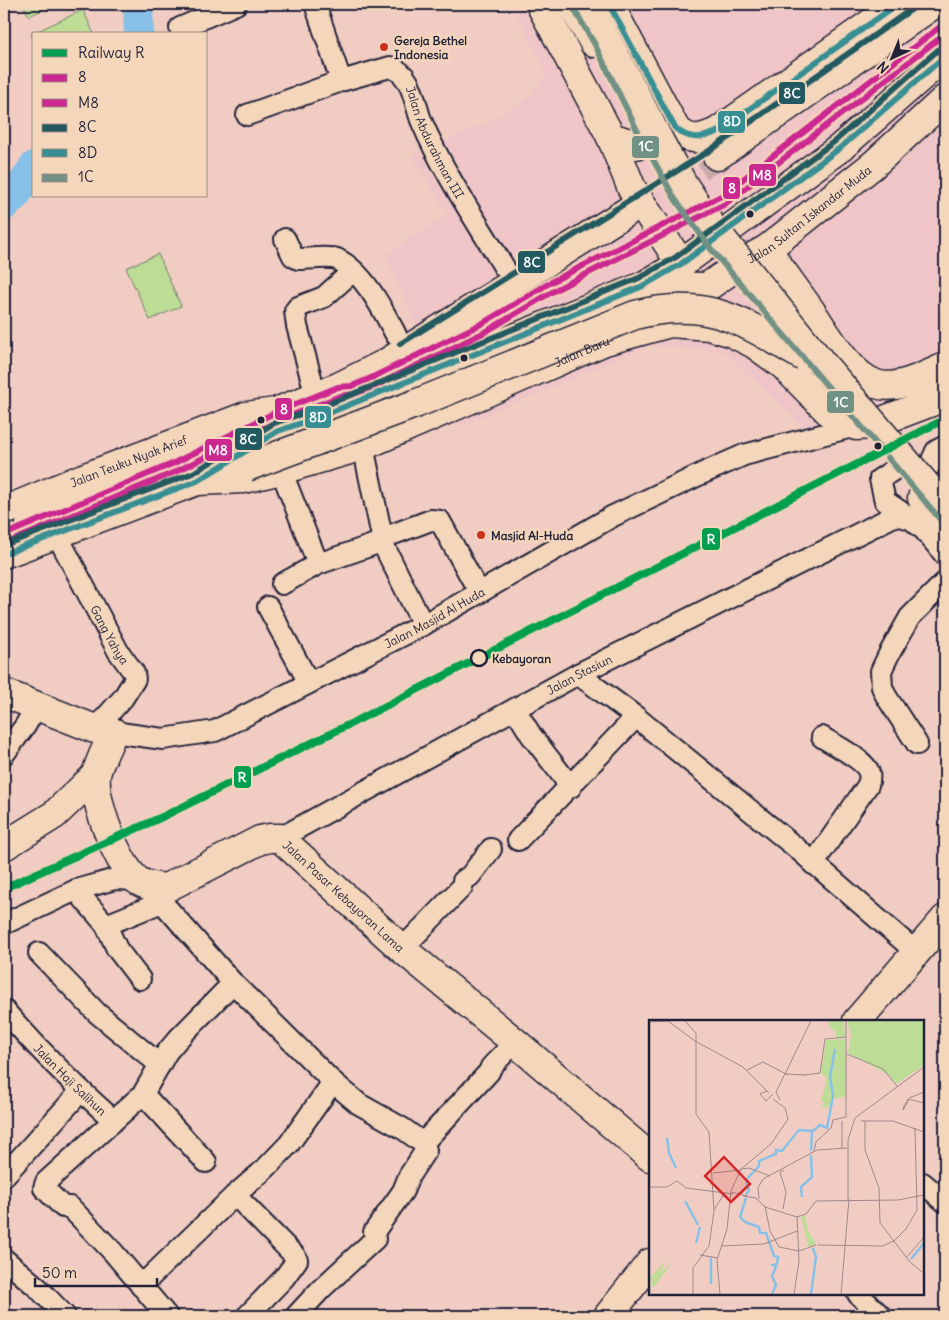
<svg xmlns="http://www.w3.org/2000/svg" width="949" height="1320" font-family="Delius,sans-serif">
	<rect width="100%" height="100%" fill="#f1ccc2"/>
	<filter id="ink" filterUnits="userSpaceOnUse"><feTurbulence type="fractalNoise" baseFrequency=".02" numOctaves="2"/><feDisplacementMap in="SourceGraphic" scale="10" xChannelSelector="R" yChannelSelector="G"/><feConvolveMatrix kernelMatrix="1 2 1 2 8 2 1 2 1" color-interpolation-filters="sRGB"/></filter>
	<g filter="url(#ink)">
		<polygon fill="#efc5c7" points="511,4 945,4 945,392 820,442 725,352 651,345 461,426 385,255 448,214 411,156 492,120 527,99 547,74"/>
		<g fill="#bddd97" stroke="#708069">
			<polygon points="23,4 56,4 29,16"/>
			<polygon points="83,10 94,34 34,34 34,40 31,34"/>
			<polygon points="158,254 181,306 150,320 126,268"/>
		</g>
		<g fill="none" stroke-linecap="round" stroke-linejoin="round">
			<g stroke="#88c1e7" stroke-width="30">
				<polyline points="138,4 139,34"/>
				<polyline points="4,206 16,195 34,166"/>
			</g>
			<polyline stroke="#c8aaa7" stroke-width="28" stroke-dasharray="28 14" stroke-linecap="butt" points="628,211 717,156"/>
			<g stroke="#22223b" stroke-width="24">
				<g id="street">
					<polyline points="315,4 341,81"/>
					<polyline points="180,28 236,4"/>
					<path id="s1" d="M247 115 341 81 390 67C412 73 414 101 421 120 443 172 475 219 504 267"/>
					<path d="M285 239 293 256 298 259C307 259 329 256 337 259 364 272 383 310 396 335"/>
					<polyline points="316,396 297,326 295,311 298,307 324,297 353,271"/>
					<polyline points="363,446 384,546 423,625"/>
					<polyline points="928,469 936,451 945,446"/>
					<polyline points="281,470 318,564 384,541"/>
					<polyline points="910,518 885,501 880,479 901,465 919,468"/>
					<path id="s2" d="M56 533 118 651 134 673 135 679 123 698 95 729"/>
					<polyline points="383,538 431,520 440,521 479,592"/>
					<polyline points="282,584 318,564"/>
					<polyline points="268,607 309,683"/>
					<polyline points="578,674 636,717 800,851 916,952"/>
					<polyline points="515,709 531,735 571,787"/>
					<path id="s3" d="M113 732 163 739 215 731 423 625 613 516 701 474 744 455 856 426"/>
					<polyline points="917,744 886,696 882,687 881,671 889,654 910,617 945,582"/>
					<polyline points="4,754 25,726 37,706"/>
					<path id="s4" d="M280 838 578 674 896 515 911 519 925 531 945 555"/>
					<polyline points="518,840 636,717"/>
					<path d="M813 864 868 785C869 782 870 777 869 773 866 760 834 745 822 737"/>
					<polyline points="76,890 106,925 162,902 165,890"/>
					<polyline points="162,902 233,983 333,1082 289,1144 266,1168 235,1195 295,1256 297,1260 284,1278 247,1316"/>
					<polyline points="4,924 76,890 115,879 137,880"/>
					<polyline points="106,925 117,949 140,979"/>
					<polyline points="402,949 462,887 463,881 470,876 491,849"/>
					<polyline points="39,953 97,1013 160,1065"/>
					<path id="s5" d="M4 1010C38 1049 75 1086 113 1120"/>
					<polyline points="143,1094 206,1162"/>
					<polyline points="423,1143 489,1072 491,1067 515,1042"/>
					<polyline points="4,1176 81,1091"/>
					<polyline points="923,1183 945,1202"/>
					<polyline points="4,1259 38,1288 65,1316"/>
					<polyline points="141,1286 235,1195"/>
					<polyline points="858,1294 881,1316"/>
					<polyline points="167,1316 113,1252 70,1207 63,1207 44,1188 46,1182 143,1094 167,1052 178,1039 233,983"/>
					<polyline points="296,1316 321,1289 375,1239 374,1232 403,1191 409,1176 426,1150 423,1143 402,1128 359,1104 333,1082"/>
				</g>
			</g>
			<g stroke="#22223b" stroke-width="31">
				<g id="secondary">
					<path d="M767 249C781 270 796 290 811 311 827 334 848 374 876 384 896 391 927 375 945 367"/>
					<path id="s6" d="M687 301 743 262 767 249 873 165 945 99"/>
					<path id="s7" d="M197 481 244 479 281 470 363 446 605 341 670 323 709 326 730 332 754 344 783 365 833 416 856 426 871 425 945 397"/>
					<polyline points="4,846 54,815 96,775"/>
					<polyline points="857,1021 945,919"/>
				</g>
			</g>
			<g stroke="#22223b" stroke-width="31">
				<g id="primary">
					<polyline points="571,4 594,43"/>
					<polyline points="922,498 945,525"/>
					<path id="s8" d="M4 693 95 729 113 732C109 743 98 764 96 775 93 800 117 864 137 880 145 886 156 887 166 888L260 840 270 838H280L402 949 515 1042 650 1157"/>
					<polyline points="608,1316 650,1263"/>
				</g>
			</g>
			<g stroke="#22223b" stroke-width="31">
				<g id="highway">
					<polyline points="540,4 611,137 632,189 681,264"/>
					<path d="M609 4 675 128C690 142 699 140 717 132L898 4"/>
					<polyline points="611,137 636,145 652,140 662,127 665,113"/>
					<polyline points="717,156 934,4"/>
					<polyline points="645,286 705,287"/>
					<path id="s9" d="M4 511 83 478 246 416 276 412 338 387 386 363 628 211"/>
					<polyline points="30,524 172,464 197,452"/>
					<polyline points="4,554 197,481 278,431 319,417 643,286 681,264 840,148 945,56"/>
				</g>
			</g>
			<use href="#street" stroke="#f4d6ba" stroke-width="20"/>
			<use href="#secondary" stroke="#f4d6ba" stroke-width="28"/>
			<use href="#primary" stroke="#f4d6ba" stroke-width="28"/>
			<use href="#highway" stroke="#f4d6ba" stroke-width="28"/>
			<g stroke="#22223b" stroke-width="31" stroke-linecap="butt">
				<polyline id="primary-bridge" points="588,4 661,144 683,184 706,219 821,362 945,507"/>
			</g>
			<g stroke="#22223b" stroke-width="31" stroke-linecap="butt">
				<path id="highway-bridge" d="M247 467 415 404 635 315C709 296 743 322 804 357"/>
			</g>
			<use href="#primary-bridge" stroke="#f4d6ba" stroke-width="28"/>
			<use href="#highway-bridge" stroke="#f4d6ba" stroke-width="28"/>
			<g stroke="#f4d6ba" stroke-width="10">
				<polyline id="bus-1" points="4,535 172,464 276,412 338,387 352,386 371,378 483,323 553,281 721,196 945,23"/>
			</g>
			<g stroke="#f4d6ba" stroke-width="10">
				<polyline id="bus-2" points="7,543 175,472 280,420 340,396 354,394 375,386 487,331 557,289 725,204 945,34"/>
			</g>
			<g stroke="#f4d6ba" stroke-width="10">
				<g id="bus-3">
					<polyline points="400,344 712,149 919,4"/>
					<polyline points="4,545 193,473 274,423 316,409 639,278 676,257 835,141 939,49"/>
				</g>
			</g>
			<g stroke="#f4d6ba" stroke-width="10">
				<g id="bus-4">
					<path d="M609 4 675 128C689 140 700 139 717 132L898 4"/>
					<polyline points="4,554 197,481 278,431 319,417 643,286 681,264 840,148 945,56"/>
				</g>
			</g>
			<g stroke="#f4d6ba" stroke-width="10">
				<polyline id="bus-5" points="571,4 594,43 641,138 675,199 711,249 945,525"/>
			</g>
			<use href="#bus-1" stroke="#cc2790" stroke-width="6"/>
			<use href="#bus-2" stroke="#cb2990" stroke-width="6"/>
			<use href="#bus-3" stroke="#235a61" stroke-width="6"/>
			<use href="#bus-4" stroke="#378f93" stroke-width="6"/>
			<use href="#bus-5" stroke="#719184" stroke-width="6"/>
			<g stroke="#f4d6ba" stroke-width="11">
				<polyline id="rail-1" points="4,888 162,817 360,719 945,419"/>
			</g>
			<use href="#rail-1" stroke="#029f50" stroke-width="8"/>
		</g>
	</g>
	<g fill="#c8321e" stroke="#f4d6ba" stroke-width="2">
		<circle cx="384" cy="47" r="5"/>
		<circle cx="481" cy="535" r="5"/>
	</g>
	<g fill="#22223b" stroke="#f4d6ba" stroke-width="2">
		<circle cx="750" cy="214" r="4.5"/>
		<circle cx="464" cy="358" r="4.5"/>
		<circle cx="261" cy="420" r="4.5"/>
		<circle cx="878" cy="446" r="4.5"/>
	</g>
	<circle fill="#f4d6ba" stroke="#22223b" stroke-width="2.5" cx="479" cy="658" r="8"/>
	<g text-anchor="middle" dominant-baseline="central" stroke-width="4.5" stroke-linejoin="round" paint-order="stroke">
		<g font-size="12" font-weight="bold" fill="#22223b" stroke="#f4d6ba" text-anchor="start">
			<text x="394" y="40">Gereja Bethel<tspan x="394" dy="14">Indonesia</tspan></text>
			<text x="491" y="535">Masjid Al-Huda</text>
		</g>
		<g font-size="12" fill="#22223b" stroke="#f4d6ba">
			<text stroke="none"><textPath href="#s1" startOffset="241">Jalan Abdurahman III</textPath></text>
			<text stroke="none"><textPath href="#s6" startOffset="150">Jalan Sultan Iskandar Muda</textPath></text>
			<text stroke="none"><textPath href="#s7" startOffset="409">Jalan Baru</textPath></text>
			<text stroke="none"><textPath href="#s9" startOffset="134">Jalan Teuku Nyak Arief</textPath></text>
			<text stroke="none"><textPath href="#s3" startOffset="350">Jalan Masjid Al Huda</textPath></text>
			<text stroke="none"><textPath href="#s2" startOffset="115">Gang Yahya</textPath></text>
			<text stroke="none"><textPath href="#s4" startOffset="341">Jalan Stasiun</textPath></text>
			<text stroke="none"><textPath href="#s8" startOffset="520">Jalan Pasar Kebayoran Lama</textPath></text>
			<text stroke="none"><textPath href="#s5" startOffset="96">Jalan Haji Salihun</textPath></text>
		</g>
		<g font-size="12" font-weight="bold" fill="#22223b" stroke="#f4d6ba" text-anchor="start">
			<text x="492" y="658">Kebayoran</text>
		</g>
	</g>
	<g transform="translate(649 1020)">
		<rect width="275" height="275" fill="#f1ccc2"/>
		<path d="M180 1H195L196 17 187 18V12L181 8ZM198 1H275V45L247 64 240 55 199 33 202 16ZM196 19 197 76 184 79 179 88 172 87 176 83 172 81 178 58 172 53 177 20ZM152 196H156L159 211 167 224 160 228ZM18 239 10 253 22 244 4 268 2 263 10 254 0 263V259Z" fill="#bddd97"/>
		<path d="M238 30 249 43 239 53 232 47V32Z" fill="#bddd97"/>
		<path d="M203 1H211L213 6 219 4 218 14 203 16ZM221 18a10 10 0 1 1 20 0a10 10 0 1 1-20 0Z" fill="#bddd97"/>
		<path fill="none" stroke="#88c1e7" stroke-width="2.5" d="M18 118 20 133 27 148M162 131 163 111M97 175 100 170 97 160 110 146V141L127 134V130L133 131 150 110 164 111 171 105 178 108 184 76 181 57 186 29M153 177 152 167 163 157 162 135M97 178 91 197 96 202 110 207 111 213H117L125 236 129 237 128 244 124 245 127 247 123 256 127 265 123 274M36 181 49 205M47 223 51 207M262 239 275 223M62 264V238M162 274 167 237 164 228"/>
		<path fill="none" stroke="#9e888c" stroke-width="1" d="M19 1 46 21 94 47 120 73M36 1 47 13V94L60 112 65 191 60 226 44 248V274M0 2 19 1M198 34 234 49 248 66M98 50 114 42 139 55M137 54 156 55M155 55 171 53 176 19 197 17M118 71 111 74 117 81 124 74M260 78 275 72M259 79 255 86 254 90 260 80M259 79 275 83M131 80 127 72 162 1M212 101H244L275 112M216 101V130L230 168 231 203 261 242 273 252M193 128V101M165 131 167 122 182 108 184 100 197 97V1M92 149 100 148 121 156M64 153 92 150M0 167H18L28 161 37 168 84 174M82 172 98 176M94 176 107 178 116 187 148 197 157 194 167 181 249 180 275 175M110 179 109 168 114 159 168 130 198 128M199 180V120L206 98 275 47M116 186 121 211 130 227 150 231 167 225M134 189 137 172 131 152 135 150M65 190 76 172M244 222 257 209 268 190 266 108M168 225 234 226 246 220M72 226 115 224 148 211M51 235 69 238M257 238 275 217M71 274 68 240 78 209 82 171 92 149 122 124 139 99 136 88 124 79M145 274 150 241 148 196M192 274 200 179"/>
		<path fill="#d62828" fill-opacity="0.15" stroke="#d62828" stroke-width="2.5" d="M75 137 101 164 82 182 56 156Z"/>
		<rect width="275" height="275" fill="none" stroke="#22223b" stroke-width="2.5"/>
	</g>
	<g stroke="#f4d6ba" stroke-width="2">
		<rect x="778" y="81" width="28" height="24" rx="5" fill="#235a61"/>
		<rect x="717" y="110" width="29" height="24" rx="5" fill="#378f93"/>
		<rect x="631" y="135" width="29" height="24" rx="5" fill="#719184"/>
		<rect x="748" y="163" width="29" height="24" rx="5" fill="#cb2990"/>
		<rect x="722" y="176" width="19" height="24" rx="5" fill="#cc2790"/>
		<rect x="517" y="250" width="29" height="24" rx="5" fill="#235a61"/>
		<rect x="826" y="390" width="29" height="24" rx="5" fill="#719184"/>
		<rect x="274" y="397" width="19" height="24" rx="5" fill="#cc2790"/>
		<rect x="304" y="405" width="28" height="24" rx="5" fill="#378f93"/>
		<rect x="234" y="427" width="29" height="24" rx="5" fill="#235a61"/>
		<rect x="204" y="438" width="29" height="24" rx="5" fill="#cb2990"/>
		<rect x="701" y="527" width="20" height="24" rx="5" fill="#029f50"/>
		<rect x="233" y="765" width="19" height="24" rx="5" fill="#029f50"/>
	</g>
	<g font-size="14" text-anchor="middle" font-weight="bold" fill="#fff">
		<text x="792" y="98">8C</text>
		<text x="732" y="126">8D</text>
		<text x="646" y="151">1C</text>
		<text x="762" y="180">M8</text>
		<text x="732" y="193">8</text>
		<text x="532" y="267">8C</text>
		<text x="841" y="407">1C</text>
		<text x="284" y="414">8</text>
		<text x="318" y="422">8D</text>
		<text x="248" y="444">8C</text>
		<text x="218" y="455">M8</text>
		<text x="711" y="544">R</text>
		<text x="242" y="782">R</text>
	</g>
	<rect width="949" height="1320" fill="none" stroke="#f4d6ba" stroke-width="20"/>
	<rect x="10" y="10" width="929" height="1300" fill="none" stroke="#22223b" stroke-width="2" filter="url(#ink)"/>
	<rect x="32" y="32" width="175" height="165" fill="#f4d6ba" stroke="#a08e87"/>
	<rect x="42" y="49" width="25" height="8" fill="#029f50" stroke="#a08e87"/>
	<text x="78" y="58" font-size="15" fill="#22223b">Railway R</text>
	<rect x="42" y="74" width="25" height="8" fill="#cc2790" stroke="#a08e87"/>
	<text x="78" y="82" font-size="15" fill="#22223b">8</text>
	<rect x="42" y="99" width="25" height="8" fill="#cb2990" stroke="#a08e87"/>
	<text x="78" y="108" font-size="15" fill="#22223b">M8</text>
	<rect x="42" y="124" width="25" height="8" fill="#235a61" stroke="#a08e87"/>
	<text x="78" y="132" font-size="15" fill="#22223b">8C</text>
	<rect x="42" y="149" width="25" height="8" fill="#378f93" stroke="#a08e87"/>
	<text x="78" y="158" font-size="15" fill="#22223b">8D</text>
	<rect x="42" y="174" width="25" height="8" fill="#719184" stroke="#a08e87"/>
	<text x="78" y="182" font-size="15" fill="#22223b">1C</text>
	<g transform="translate(892 58) rotate(224)" stroke="#f4d6ba" stroke-width="4" paint-order="stroke">
	<path d="M0-4L9 19L0 12L-9 19Z" fill="#22223b"/>
	<text y="-8" font-size="14" font-weight="bold" text-anchor="middle" fill="#22223b">N</text>
	</g>
	<path d="M35 1278v8h122v-8" fill="none" stroke="#22223b" stroke-width="2.5"/>
	<text x="42" y="1278" font-size="15" fill="#22223b" stroke="#f4d6ba" stroke-width="4" paint-order="stroke">50 m</text>
</svg>
